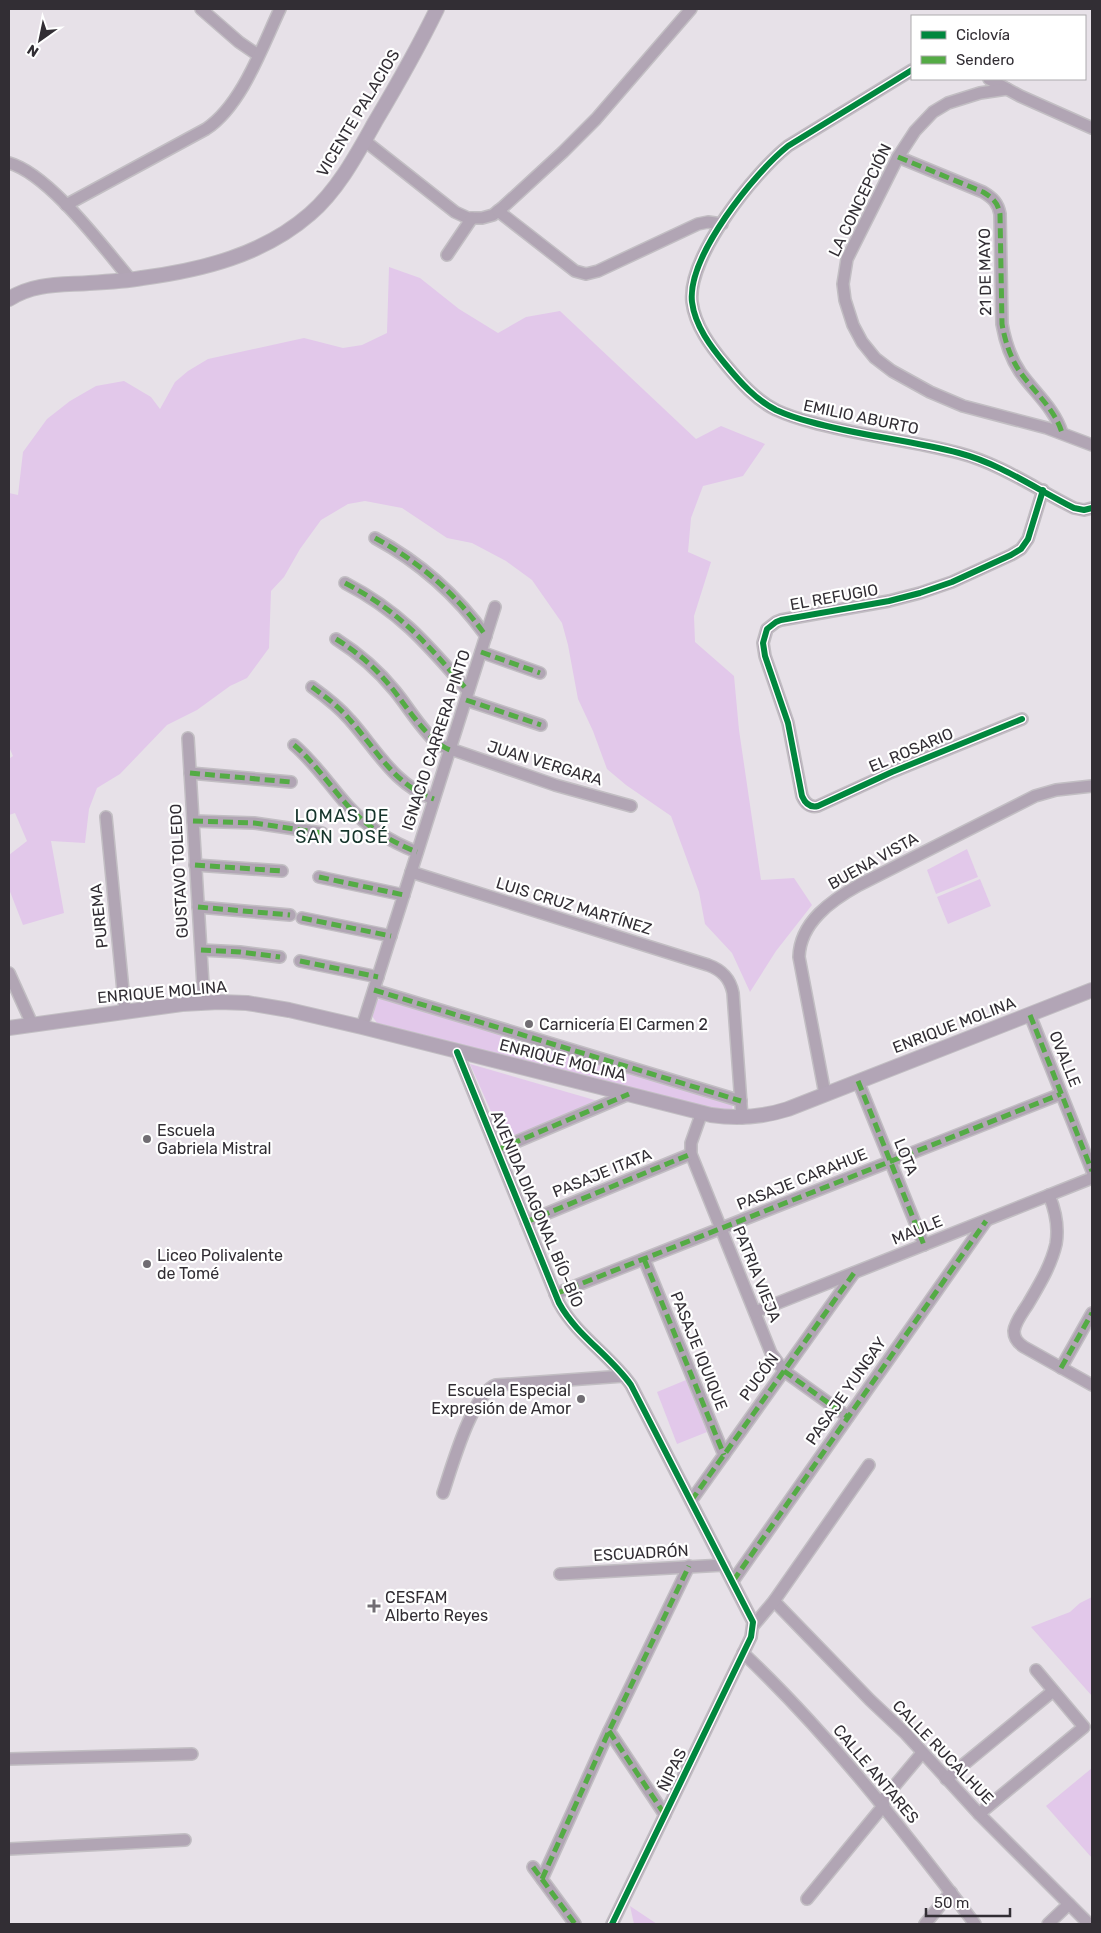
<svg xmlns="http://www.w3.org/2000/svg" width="1101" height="1933" font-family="Rubik,sans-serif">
	<rect width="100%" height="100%" fill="#e7e1e8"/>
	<g fill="#e2c8ea">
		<polygon points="389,267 420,278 459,309 498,333 526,317 560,311 696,439 721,426 765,444 743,476 703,486 691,518 688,552 711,562 694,616 695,642 734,676 739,730 761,880 794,878 812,905 776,951 750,992 732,953 705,924 699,892 671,816 626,785 607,769 593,731 578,699 568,645 562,623 532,580 506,561 472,543 447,538 402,508 365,501 348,504 321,520 300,549 284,577 271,591 269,648 247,678 230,686 197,710 167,725 120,774 97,788 89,809 85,843 51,841 64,913 23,925 9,889 9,855 27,841 15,813 9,815 9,759 13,756 9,747 9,493 18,495 23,452 47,419 70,401 96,386 124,381 151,397 160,409 175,382 188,371 208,359 304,338 343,348 362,345 387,333"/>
		<polygon points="967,849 978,877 936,894 927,870"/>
		<polygon points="980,879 991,906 948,924 937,897"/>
		<polygon points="383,997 733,1102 732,1111 724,1111 377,1023 372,1016 376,1001"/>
		<polygon points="470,1064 598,1101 504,1141"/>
		<polygon points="686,1380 707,1432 677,1444 657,1392"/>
		<polygon points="1092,1597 1092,1696 1031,1627 1070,1612 1080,1603"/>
		<polygon points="1092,1768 1092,1858 1046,1806"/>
		<polygon points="630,1906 657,1924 634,1924"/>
	</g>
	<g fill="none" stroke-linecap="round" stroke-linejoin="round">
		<g stroke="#c2bec3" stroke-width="14">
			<g id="minor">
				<polyline points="201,9 239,42 258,55"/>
				<path d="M912 70 788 146C754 173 687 257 692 302 695 326 711 347 726 365 740 382 756 400 776 410 787 415 799 419 811 422 860 436 910 440 959 453 1001 464 1036 489 1074 508L1084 510 1092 508"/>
				<polyline points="989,79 1020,96 1092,128"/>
				<polyline points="1007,89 980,93 948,103 933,112 915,131 898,157 847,259 843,284 845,300 853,325 862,342 875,358 892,371 930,392 963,406 1047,428 1092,445"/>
				<polyline points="365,141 455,212 468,218 482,218 493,215 503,207 563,152 596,119 691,9"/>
				<path d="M898 157 983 192C993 198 998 203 1000 214L1002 324C1005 341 1010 357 1020 372 1034 392 1055 409 1062 433"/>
				<path d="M9 163C49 174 103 247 131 280"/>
				<path d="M66 205 206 129C242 105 262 47 280 9"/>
				<polyline points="498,211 575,271 586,274 598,271 698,224 708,222 722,224"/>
				<polyline points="447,255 472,218"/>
				<path d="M375 538C421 563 456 594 486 636"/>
				<path d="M345 583C401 612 428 645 468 691"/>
				<path d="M336 639C358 653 378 670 395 691 409 708 421 730 439 745L555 785 631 806"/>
				<polyline points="481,652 540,673"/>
				<path d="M312 687C326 697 339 707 350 720 376 749 395 786 434 799"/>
				<polyline points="466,700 541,725"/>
				<path d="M1022 719 892 772 818 806C810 808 805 803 802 796L788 723 765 656 763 643 767 629 776 622 781 620 889 601 920 593 952 582 1011 555 1021 549 1028 539 1043 490"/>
				<polyline points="188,738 204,1002"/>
				<path d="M294 745C315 763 330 786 348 806 367 827 391 842 417 852"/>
				<polyline points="190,773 291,782"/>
				<polyline points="106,817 125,1011"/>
				<polyline points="193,821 254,823 322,833"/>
				<polyline points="195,865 282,871"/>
				<path d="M411 872 708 965C722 970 730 978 733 993L742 1118"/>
				<polyline points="319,877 404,895"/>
				<polyline points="198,907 290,915"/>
				<polyline points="302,918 391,936"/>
				<polyline points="201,950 240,952 280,957"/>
				<polyline points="300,961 378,977"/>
				<polyline points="9,973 32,1024"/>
				<polyline points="374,990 741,1101"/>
				<polyline points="1030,1015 1092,1171"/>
				<polyline points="362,1027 495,607"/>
				<path d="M457 1052 559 1303C577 1336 610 1355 631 1385L753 1622 751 1637 612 1924"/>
				<polyline points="858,1081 924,1245"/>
				<path d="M825 1094 799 957C800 922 832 900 859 885L1035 796 1056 790 1092 786"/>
				<polyline points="702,1112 691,1143 691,1154 771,1353 784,1371 848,1417"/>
				<polyline points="497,1150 629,1094"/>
				<path d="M1049 1195C1056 1212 1059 1227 1056 1244 1051 1266 1039 1285 1028 1304 1023 1312 1015 1322 1014 1331 1014 1339 1018 1343 1024 1347L1092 1385"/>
				<polyline points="526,1222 691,1154"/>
				<polyline points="644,1259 724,1455"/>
				<polyline points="555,1294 1061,1094"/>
				<polyline points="755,1312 1092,1178"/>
				<polyline points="1061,1368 1092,1313"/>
				<path d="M443 1493C451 1470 472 1393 496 1385L624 1376"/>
				<polyline points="691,1501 854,1273"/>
				<polyline points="560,1574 724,1565"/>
				<polyline points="733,1581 986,1221"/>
				<polyline points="774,1601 870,1700 906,1734 979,1814 1089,1924"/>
				<polyline points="753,1626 774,1601 869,1465"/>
				<path d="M743 1653C830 1735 903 1830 975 1924"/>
				<polyline points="609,1731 665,1815"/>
				<polyline points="9,1759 192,1754"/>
				<polyline points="946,1779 1053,1691"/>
				<polyline points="881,1802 922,1753"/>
				<polyline points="979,1814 1084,1727 1036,1670"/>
				<polyline points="9,1849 185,1840"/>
				<polyline points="533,1867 575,1924"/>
				<polyline points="542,1879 609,1731 689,1566"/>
				<polyline points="807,1899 884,1805"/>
				<polyline points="925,1924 951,1892"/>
				<polyline points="1048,1924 1069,1904"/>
			</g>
		</g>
		<g stroke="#c2bec3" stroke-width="16">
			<g id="major">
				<path d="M9 299C34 283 61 285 89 283 107 282 125 281 142 278 202 270 263 255 310 214 338 190 357 154 375 122 397 85 418 48 437 9"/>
				<path d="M9 1028 182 1004 219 1002 247 1003 289 1010 362 1027 711 1115C738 1119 763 1117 788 1109L1092 990"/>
			</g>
		</g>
		<use href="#minor" stroke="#b1a5b4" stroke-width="11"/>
		<use href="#major" stroke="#b2a5b6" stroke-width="14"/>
		<g stroke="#54ab45" stroke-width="5" stroke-dasharray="10 5" stroke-linecap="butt">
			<path d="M898 157 983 192C993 198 998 203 1000 214L1002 324C1005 341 1010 357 1020 372 1034 392 1055 409 1062 433"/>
			<path d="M375 538C421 563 456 594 486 636"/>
			<path d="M345 583C401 612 428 645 468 691"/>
			<path d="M336 639C354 650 370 663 384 679 403 699 425 740 450 750"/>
			<polyline points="481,652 540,673"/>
			<path d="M312 687C326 697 339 707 350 720 376 749 395 786 434 799"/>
			<polyline points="466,700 541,725"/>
			<path d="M294 745C315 763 330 786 348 806 367 827 391 842 417 852"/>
			<polyline points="190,773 291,782"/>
			<polyline points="193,821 254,823 322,833"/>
			<polyline points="195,865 282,871"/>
			<polyline points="319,877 404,895"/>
			<polyline points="198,907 290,915"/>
			<polyline points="302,918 391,936"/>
			<polyline points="201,950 240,952 280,957"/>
			<polyline points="300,961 378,977"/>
			<polyline points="374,990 741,1101"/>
			<polyline points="1030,1015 1092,1171"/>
			<polyline points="858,1081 924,1245"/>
			<polyline points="497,1150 629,1094"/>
			<polyline points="526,1222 691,1154"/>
			<polyline points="644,1259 724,1455"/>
			<polyline points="555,1294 1061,1094"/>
			<polyline points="1061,1368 1092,1313"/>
			<polyline points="784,1371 848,1417"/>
			<polyline points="691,1501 854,1273"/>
			<polyline points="733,1581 986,1221"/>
			<polyline points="609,1731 665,1815"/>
			<polyline points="533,1867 575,1924"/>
			<polyline points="542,1879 609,1731 689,1566"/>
		</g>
		<g stroke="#fff" stroke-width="9">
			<g id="cycleway">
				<path d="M912 70 788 146C754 173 687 257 692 302 695 326 711 347 726 365 740 382 756 400 776 410 787 415 799 419 811 422 860 436 910 440 959 453 1001 464 1036 489 1074 508L1084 510 1092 508"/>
				<path d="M1022 719 892 772 818 806C810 808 805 803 802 796L788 723 765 656 763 643 767 629 776 622 781 620 889 601 920 593 952 582 1011 555 1021 549 1028 539 1043 490"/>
				<path d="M457 1052 559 1303C577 1336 610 1355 631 1385L753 1622 751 1637 612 1924"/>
			</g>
		</g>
		<use href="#cycleway" stroke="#00873e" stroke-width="6"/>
	</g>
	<g fill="#716d73" stroke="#fff" stroke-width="2">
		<circle cx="529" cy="1024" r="5"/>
		<circle cx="147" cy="1139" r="5"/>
		<circle cx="147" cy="1264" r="5"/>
		<circle cx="581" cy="1399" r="5"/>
		<path d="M371.5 1598.5h5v5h5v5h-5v5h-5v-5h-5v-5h5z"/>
	</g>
	<g text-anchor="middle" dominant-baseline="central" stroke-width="4.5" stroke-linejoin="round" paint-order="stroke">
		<g font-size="16" fill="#322e34" stroke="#fff">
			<text transform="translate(358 113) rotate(-59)">VICENTE PALACIOS</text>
			<text transform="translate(860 200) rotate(-64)">LA CONCEPCIÓN</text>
			<text transform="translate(985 272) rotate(-91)">21 DE MAYO</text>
			<text transform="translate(861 417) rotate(12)">EMILIO ABURTO</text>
			<text transform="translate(834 597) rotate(-10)">EL REFUGIO</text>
			<text transform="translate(436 740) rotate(-72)">IGNACIO CARRERA PINTO</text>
			<text transform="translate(911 750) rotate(-23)">EL ROSARIO</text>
			<text transform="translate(545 763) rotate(17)">JUAN VERGARA</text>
			<text transform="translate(873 861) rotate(-29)">BUENA VISTA</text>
			<text transform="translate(179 871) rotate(-93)">GUSTAVO TOLEDO</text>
			<text transform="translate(574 906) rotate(17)">LUIS CRUZ MARTÍNEZ</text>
			<text transform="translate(99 916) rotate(-96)">PUREMA</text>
			<text transform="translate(162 992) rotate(-5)">ENRIQUE MOLINA</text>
			<text transform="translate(954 1025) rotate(-21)">ENRIQUE MOLINA</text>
			<text transform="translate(1065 1059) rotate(68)">OVALLE</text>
			<text transform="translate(563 1060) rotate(14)">ENRIQUE MOLINA</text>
			<text transform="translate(906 1157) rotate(68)">LOTA</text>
			<text transform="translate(602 1173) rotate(-22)">PASAJE ITATA</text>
			<text transform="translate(802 1179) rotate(-22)">PASAJE CARAHUE</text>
			<text transform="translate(537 1209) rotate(67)">AVENIDA DIAGONAL BÍO-BÍO</text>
			<text transform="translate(917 1230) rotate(-22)">MAULE</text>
			<text transform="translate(757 1274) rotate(68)">PATRIA VIEJA</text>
			<text transform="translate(699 1351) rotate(68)">PASAJE IQUIQUE</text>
			<text transform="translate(759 1377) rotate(-54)">PUCÓN</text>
			<text transform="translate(846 1391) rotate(-55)">PASAJE YUNGAY</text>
			<text transform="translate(641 1553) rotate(-3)">ESCUADRÓN</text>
			<text transform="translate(943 1752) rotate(46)">CALLE RUCALHUE</text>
			<text transform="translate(672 1770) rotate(-64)">ÑIPAS</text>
			<text transform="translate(876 1774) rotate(50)">CALLE ANTARES</text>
		</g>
		<g font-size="16" fill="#322e34" stroke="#fff" text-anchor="start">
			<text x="539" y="1024">Carnicería El Carmen 2</text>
			<text x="157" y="1130">Escuela<tspan x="157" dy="18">Gabriela Mistral</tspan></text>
			<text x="157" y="1255">Liceo Polivalente<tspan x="157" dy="18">de Tomé</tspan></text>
			<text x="571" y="1390" text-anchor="end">Escuela Especial<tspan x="571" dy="18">Expresión de Amor</tspan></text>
			<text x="385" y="1597">CESFAM<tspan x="385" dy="18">Alberto Reyes</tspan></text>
		</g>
		<g font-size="18" letter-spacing="1" fill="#15342b" stroke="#fff">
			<text x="342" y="816">LOMAS DE<tspan x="342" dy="21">SAN JOSÉ</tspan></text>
		</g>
	</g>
	<rect width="1101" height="1933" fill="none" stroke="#322e34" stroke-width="20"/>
	<rect x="911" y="15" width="175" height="65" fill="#ffffff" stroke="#adabae"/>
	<rect x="921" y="31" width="25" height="8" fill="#00873e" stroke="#adabae"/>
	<text x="956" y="40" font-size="15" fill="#322e34">Ciclovía</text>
	<rect x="921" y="56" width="25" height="8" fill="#54ab45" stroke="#adabae"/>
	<text x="956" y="65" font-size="15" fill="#322e34">Sendero</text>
	<g transform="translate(40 40) rotate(213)" stroke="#ffffff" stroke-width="4" paint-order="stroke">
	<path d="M0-4L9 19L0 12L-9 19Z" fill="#322e34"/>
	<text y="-8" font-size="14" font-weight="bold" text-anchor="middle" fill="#322e34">N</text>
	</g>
	<path d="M926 1908v8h84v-8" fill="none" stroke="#322e34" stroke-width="2.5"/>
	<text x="934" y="1908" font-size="15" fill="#322e34" stroke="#ffffff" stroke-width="4" paint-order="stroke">50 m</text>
</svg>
